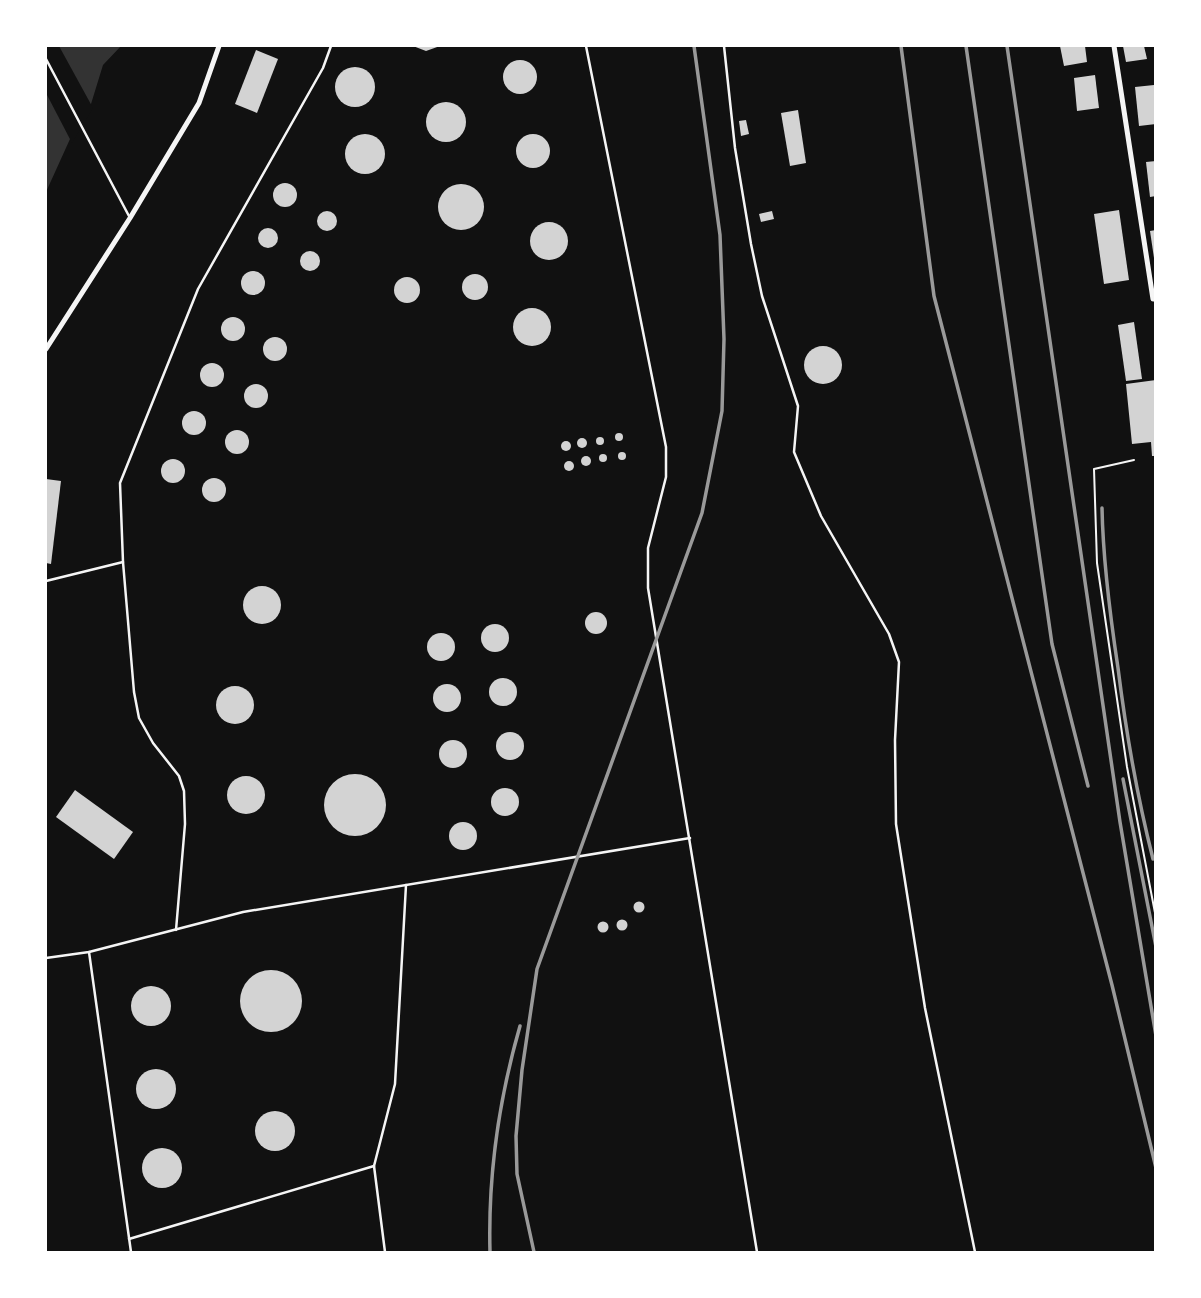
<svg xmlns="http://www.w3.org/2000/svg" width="1201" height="1298" font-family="Arial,sans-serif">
	<rect width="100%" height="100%" fill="#111"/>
	<polygon fill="#333" points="46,46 121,46 103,65 91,104 70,139 46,192"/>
	<polygon fill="#111" points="46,46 59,46 93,108 72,143 46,93"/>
	<g fill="#d3d3d3">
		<polygon points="413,46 440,46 426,51"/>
		<polygon points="1060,46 1085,46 1087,62 1064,66"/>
		<polygon points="1123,46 1144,46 1147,59 1126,62"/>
		<polygon points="256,50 278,59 257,113 235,104"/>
		<circle cx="520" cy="77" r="17"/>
		<circle cx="355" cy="87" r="20"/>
		<polygon points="1095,75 1099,108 1077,111 1074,78"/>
		<polygon points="1154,85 1156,124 1139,126 1135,87"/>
		<circle cx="446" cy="122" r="20"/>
		<polygon points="798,110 806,163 790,166 781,113"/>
		<polygon points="746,120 749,134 741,136 739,121"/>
		<circle cx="365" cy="154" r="20"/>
		<circle cx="533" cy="151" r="17"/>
		<polygon points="1156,161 1156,196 1150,197 1146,162"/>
		<circle cx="285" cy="195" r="12"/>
		<circle cx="461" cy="207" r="23"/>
		<polygon points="1119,210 1129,280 1104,284 1094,214"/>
		<circle cx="327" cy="221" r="10"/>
		<polygon points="772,211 774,219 761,222 759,214"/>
		<circle cx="549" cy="241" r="19"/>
		<circle cx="268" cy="238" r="10"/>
		<polygon points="1156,230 1156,258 1154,258 1150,231"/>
		<circle cx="310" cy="261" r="10"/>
		<circle cx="253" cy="283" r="12"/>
		<circle cx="475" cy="287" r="13"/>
		<circle cx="407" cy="290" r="13"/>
		<circle cx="532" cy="327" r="19"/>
		<circle cx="233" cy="329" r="12"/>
		<polygon points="1134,322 1142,379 1126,381 1118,325"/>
		<circle cx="275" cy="349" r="12"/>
		<circle cx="823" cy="365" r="19"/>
		<circle cx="212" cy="375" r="12"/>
		<polygon points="1156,380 1156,456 1152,456 1151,442 1132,444 1126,384"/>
		<circle cx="256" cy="396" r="12"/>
		<circle cx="194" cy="423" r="12"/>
		<circle cx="237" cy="442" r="12"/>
		<circle cx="619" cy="437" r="4"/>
		<circle cx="600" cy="441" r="4"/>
		<circle cx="582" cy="443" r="5"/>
		<circle cx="566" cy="446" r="5"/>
		<circle cx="622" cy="456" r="4"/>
		<circle cx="603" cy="458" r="4"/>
		<circle cx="586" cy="461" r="5"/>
		<circle cx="173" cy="471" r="12"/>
		<circle cx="569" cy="466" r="5"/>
		<circle cx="214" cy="490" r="12"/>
		<polygon points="46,479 61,481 51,564 46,563"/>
		<circle cx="262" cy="605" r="19"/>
		<circle cx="596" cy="623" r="11"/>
		<circle cx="495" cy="638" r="14"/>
		<circle cx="441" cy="647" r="14"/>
		<circle cx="503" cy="692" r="14"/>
		<circle cx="447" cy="698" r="14"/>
		<circle cx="235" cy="705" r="19"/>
		<circle cx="510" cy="746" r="14"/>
		<circle cx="453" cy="754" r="14"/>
		<circle cx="355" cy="805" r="31"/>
		<circle cx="246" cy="795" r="19"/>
		<circle cx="505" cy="802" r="14"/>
		<polygon points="75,790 133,832 114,859 56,817"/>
		<circle cx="463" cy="836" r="14"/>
		<circle cx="639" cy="907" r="5.5"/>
		<circle cx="622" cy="925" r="5.5"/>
		<circle cx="603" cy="927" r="5.5"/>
		<circle cx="271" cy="1001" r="31"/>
		<circle cx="151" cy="1006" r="20"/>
		<circle cx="156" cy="1089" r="20"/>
		<circle cx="275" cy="1131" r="20"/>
		<circle cx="162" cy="1168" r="20"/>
	</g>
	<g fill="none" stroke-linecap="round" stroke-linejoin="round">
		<polyline stroke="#f5f5f5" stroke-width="2" points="1134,460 1094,469 1097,563 1127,767 1156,918"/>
		<g stroke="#f5f5f5" stroke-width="2.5">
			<polyline points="586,46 666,447 666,477 648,548 648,588 757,1252"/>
			<polyline points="724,46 735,148 751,244 762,296 798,406 794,452 821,516 889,634 899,662 895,740 896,824 925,1008 975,1252"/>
			<polyline points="46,59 130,218"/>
			<polyline points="46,581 123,562"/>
			<polyline points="176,930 185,824 184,791 179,776 153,743 139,718 134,692 123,562 120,483 198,289 323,68 331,46"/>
			<polyline points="89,952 131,1252"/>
			<polyline points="46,958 89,952 243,912 690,838"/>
			<polyline points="129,1239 374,1166"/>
			<polyline points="385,1252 374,1166 395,1084 406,885"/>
		</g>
		<g stroke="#f5f5f5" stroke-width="5">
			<polyline points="1114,46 1153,299 1156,299"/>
			<polyline points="46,349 130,218 199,103 219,46"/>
		</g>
		<g stroke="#9a9a9a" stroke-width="3.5">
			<polyline points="901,46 934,296 1112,985 1156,1168"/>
			<polyline points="966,46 1052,644 1088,786"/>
			<polyline points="1007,46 1120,822 1156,1036"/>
			<path d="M1102 508C1103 562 1110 615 1118 668 1126 732 1137 796 1153 859"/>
			<polyline points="1123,779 1156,947"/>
			<path d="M490 1252C488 1177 499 1099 520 1026"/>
			<polyline points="534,1252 517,1174 516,1136 522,1070 537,969 702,513 722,411 724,339 720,235 694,46"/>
		</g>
	</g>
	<rect width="1201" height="1298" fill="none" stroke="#ffffff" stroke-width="94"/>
</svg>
